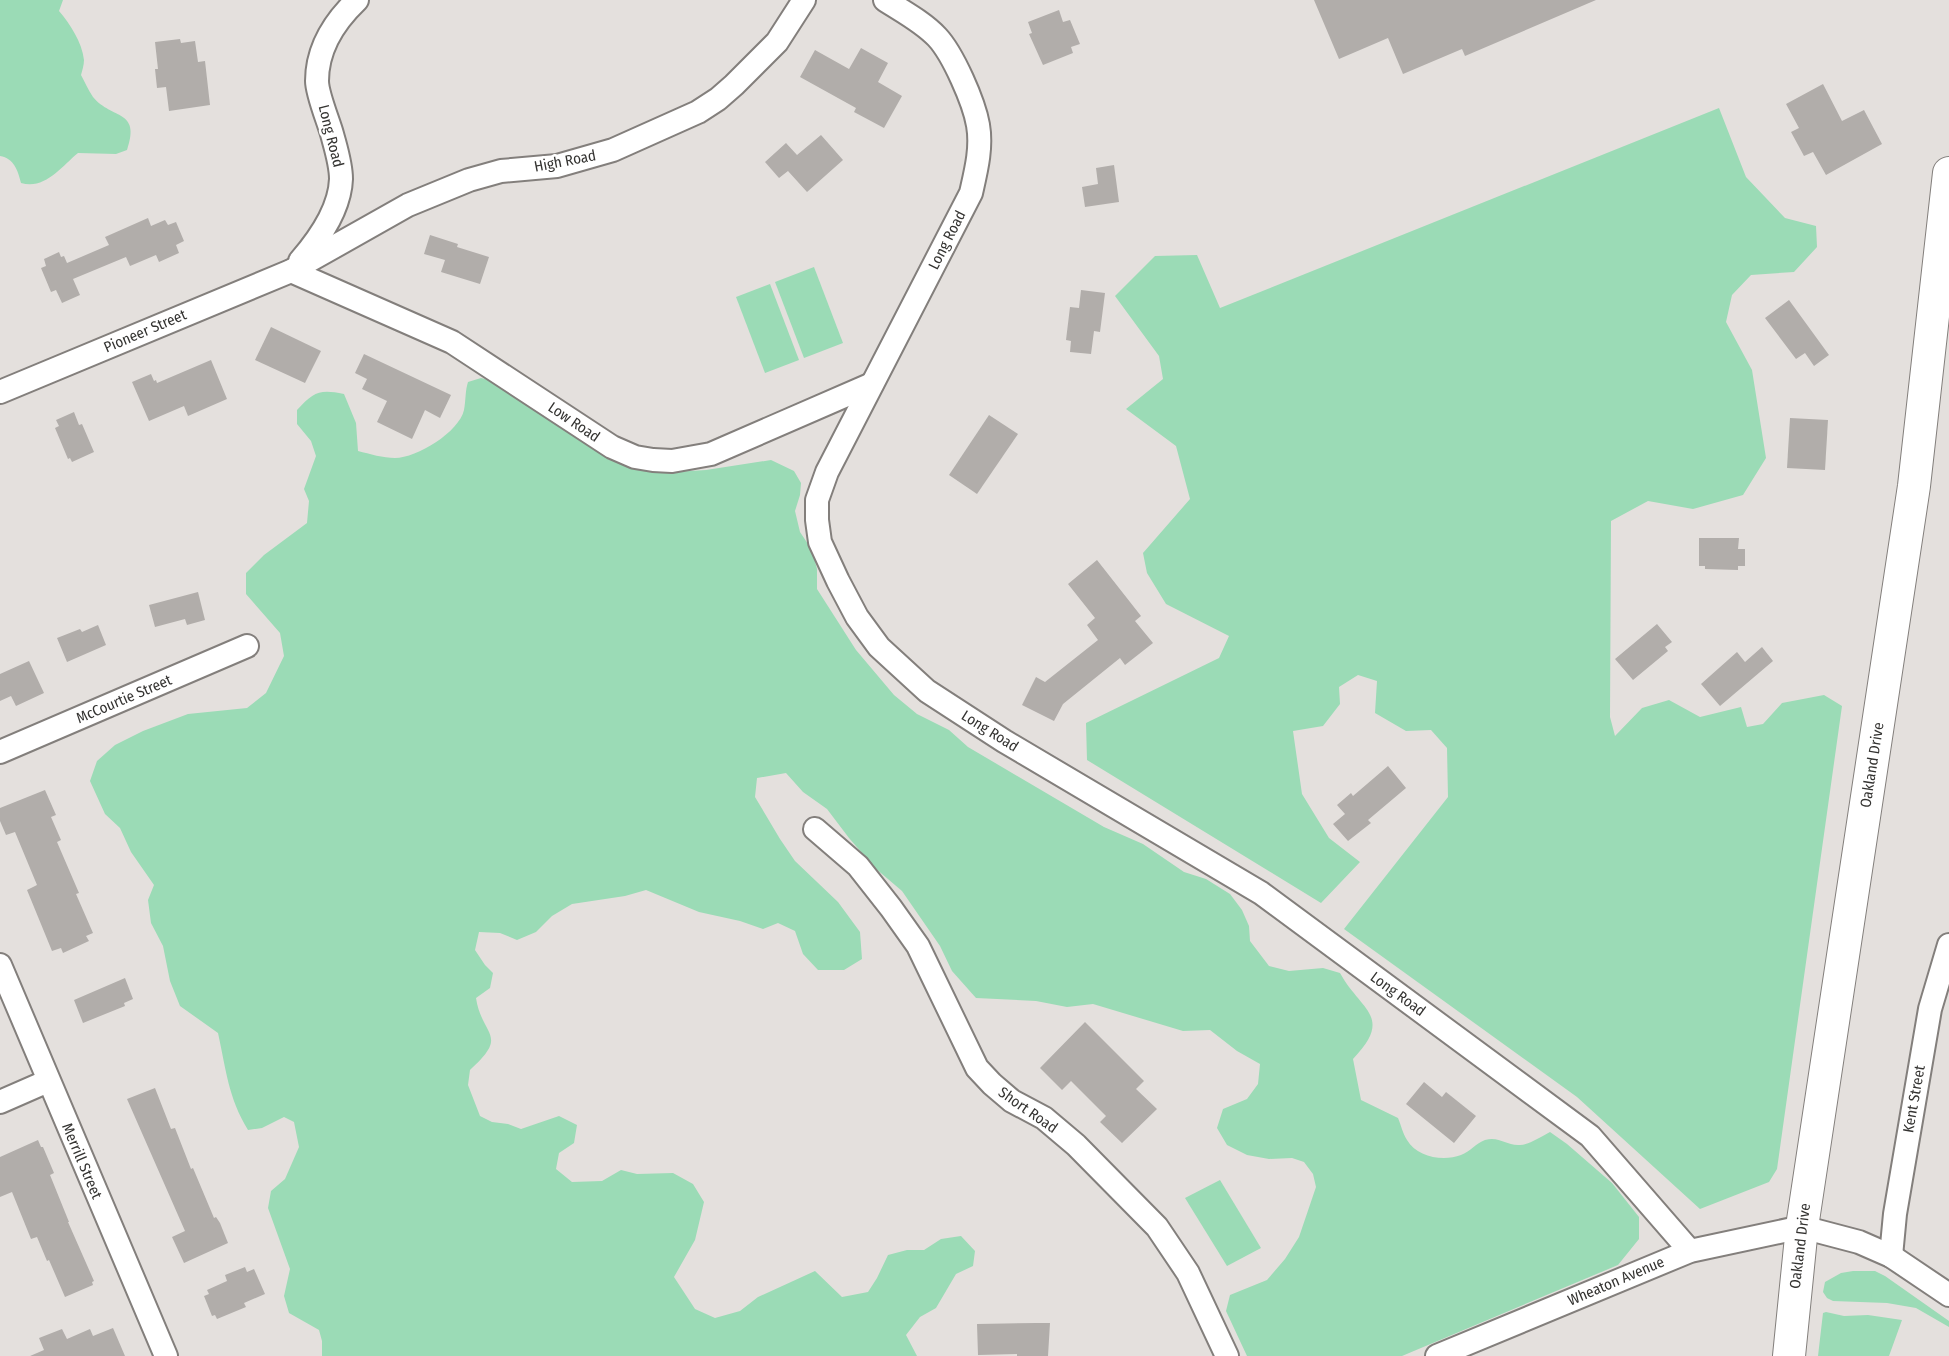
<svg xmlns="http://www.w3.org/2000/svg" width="1949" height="1356" font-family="'Fira Sans Condensed',sans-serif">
	<rect width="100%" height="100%" fill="#e4e0dd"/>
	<g fill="#9bdbb6">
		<path d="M0 0H63L59 11C70 24 82 42 84 60 84 65 82 71 81 75 85 82 88 90 93 97 112 120 141 109 127 150L116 154 78 153C61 167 45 190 21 183 18 171 14 158 0 156Z"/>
		<polygon points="1719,108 1746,177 1785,218 1816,226 1817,247 1794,272 1751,275 1732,295 1726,322 1752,370 1766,458 1743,495 1693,509 1648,501 1611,521 1610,717 1615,736 1642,708 1669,700 1700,717 1741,707 1747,727 1763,724 1782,703 1824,695 1842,706 1777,1169 1769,1182 1700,1209 1577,1097 1344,929 1448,797 1447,748 1431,730 1406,731 1375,713 1377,681 1358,675 1339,687 1340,704 1323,726 1293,731 1302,794 1329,838 1360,862 1321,903 1087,760 1086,723 1219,658 1229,636 1166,604 1147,573 1143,553 1190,499 1176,446 1126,409 1163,379 1159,356 1115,296 1155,256 1197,255 1220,308"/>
		<polygon points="814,267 843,343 804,358 775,282"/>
		<polygon points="770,284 799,360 765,373 736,297"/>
		<path d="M481 378 497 382 511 390 536 411 567 429 643 468 657 473 706 470 771 460 794 471 801 483 800 495 795 511 800 532 812 550 817 569V589L856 650 894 695 917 714 949 730 968 747 1104 827 1143 844 1184 872 1206 879 1230 894 1242 910 1249 926 1250 941 1269 966 1289 971 1323 968 1340 973C1361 1011 1394 1016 1353 1059L1361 1100 1398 1118C1401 1125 1403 1134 1407 1140 1417 1157 1443 1162 1461 1155 1470 1152 1476 1143 1485 1140 1500 1136 1506 1146 1520 1145 1529 1145 1542 1136 1550 1132L1567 1144 1612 1183 1639 1217V1239L1618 1265 1402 1356H1247L1226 1311 1230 1295 1267 1280 1285 1259 1299 1237 1316 1187 1313 1174 1304 1162 1292 1158 1269 1159 1247 1155 1227 1145 1217 1128 1223 1109 1247 1099 1258 1084 1260 1064 1237 1051 1210 1030 1183 1031 1093 1004 1067 1007 1036 1001 976 998 952 971 940 946 902 891 875 868 849 838 827 809 803 792 786 773 757 778 755 797 780 839 795 861 838 902 860 932 862 959 844 970H818L803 954 795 931 778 923 763 929 740 921 699 912 646 890 625 896 572 904 552 916 536 932 517 940 500 933 479 932 475 950 485 965 493 973 490 988 476 998C482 1037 510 1034 470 1070L468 1085 480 1116 492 1122 508 1124 521 1129 559 1116 577 1125 574 1143 559 1153 556 1169 572 1182 602 1181 621 1170 637 1174 673 1173 693 1184 704 1202 695 1240 674 1277 695 1309 715 1318 740 1311 758 1297 815 1271 842 1297 868 1292 877 1278 888 1255 907 1250H924L941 1239 961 1236 975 1251 973 1266 956 1274 936 1308 920 1317 906 1335 917 1356H322V1341L319 1330 289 1313 284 1296 290 1269 268 1208 271 1191 285 1179 299 1147 294 1122 284 1117 262 1128 248 1130C228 1097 226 1069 218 1033L180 1006 170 981 163 946 151 923 148 900 154 885 131 852 120 828 105 814 90 781 97 761 115 745 143 731 188 714 247 708 266 693 284 656 280 633 246 594V573L264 555 307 523 309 501 304 489 316 456 311 441 297 424V410C314 392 319 389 344 394L356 423 358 451C370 454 383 458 395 458 417 458 459 432 464 410 466 400 465 391 468 382Z"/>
		<polygon points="1220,1180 1261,1248 1227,1266 1185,1198"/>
		<polygon points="1853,1271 1875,1271 1885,1276 1949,1321 1949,1327 1916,1308 1887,1303 1833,1301 1827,1298 1823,1292 1825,1282 1841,1273"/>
		<polygon points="1826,1312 1844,1316 1868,1315 1902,1320 1889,1356 1818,1356 1823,1313"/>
	</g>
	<g fill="#b1adaa">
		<polygon points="1314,0 1596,0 1465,56 1462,49 1403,74 1388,38 1339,59"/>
		<polygon points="1059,10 1063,22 1070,20 1080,44 1071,47 1073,53 1043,65 1029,34 1032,33 1028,22"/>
		<polygon points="180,39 181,43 195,41 198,62 205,61 210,105 169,111 166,87 157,88 155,69 158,69 155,42"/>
		<polygon points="861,48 888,63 878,82 902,96 884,128 854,112 856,108 800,77 815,50 849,69"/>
		<polygon points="1823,84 1842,121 1864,110 1882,144 1826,175 1813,152 1804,156 1791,132 1799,128 1786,104"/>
		<polygon points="821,135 843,160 807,192 788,171 779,178 765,162 786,143 797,155"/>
		<polygon points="1114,165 1119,202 1085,207 1082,187 1098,184 1096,168"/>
		<polygon points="148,218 151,226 165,220 168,225 176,222 184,241 176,245 179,253 159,262 156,255 130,266 126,257 73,279 80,295 62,303 56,290 51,292 41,268 46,266 44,259 59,252 61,257 64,256 67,263 109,245 105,237"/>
		<polygon points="430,235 458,244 457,247 489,257 480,284 441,272 445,260 424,254"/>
		<polygon points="1081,290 1105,293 1100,332 1094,331 1091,354 1070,352 1071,341 1066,340 1070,307 1079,308"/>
		<polygon points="1789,300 1829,355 1814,366 1805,353 1796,359 1765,318"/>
		<polygon points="271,327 321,351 305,383 255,360"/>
		<polygon points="364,354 451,395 440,418 425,410 412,439 377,422 387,401 362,389 367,379 355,373"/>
		<polygon points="211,360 227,399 188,416 184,406 149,421 132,382 151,374 154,381 156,380 157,383"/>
		<polygon points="74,412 79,425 82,424 94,452 72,462 70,458 68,459 55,428 59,426 56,420"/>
		<polygon points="989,415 1018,434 977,494 949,475"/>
		<polygon points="1790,418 1828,420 1825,470 1787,468"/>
		<polygon points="1699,538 1739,538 1738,549 1745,549 1745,566 1738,566 1738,570 1705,569 1705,566 1699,566"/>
		<polygon points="1097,560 1141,616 1135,621 1153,643 1125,665 1120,658 1063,704 1054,721 1022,705 1036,677 1045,682 1098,640 1087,625 1095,618 1068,584"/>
		<polygon points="198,592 205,620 187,625 185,619 155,627 149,605"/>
		<polygon points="1657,624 1672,642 1665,647 1668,651 1633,680 1615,659"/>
		<polygon points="98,625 106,645 67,662 57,638 80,629 82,632"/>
		<polygon points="1762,647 1773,661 1720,706 1701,684 1737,652 1745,662"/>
		<polygon points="29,661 44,693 16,706 11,696 0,701 0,674"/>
		<polygon points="1388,766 1406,788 1368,820 1371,823 1348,841 1333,824 1345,814 1337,805 1351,793 1353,796"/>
		<polygon points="45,790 56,815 51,817 61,840 57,842 79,893 76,894 93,933 86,936 89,941 63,953 61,948 52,951 27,890 37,885 15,832 6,835 0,821 0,808"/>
		<polygon points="125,978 133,999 124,1003 125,1006 83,1023 74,1000"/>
		<polygon points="1085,1022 1144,1081 1136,1089 1157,1109 1122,1143 1100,1122 1106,1116 1071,1081 1062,1090 1040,1068"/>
		<polygon points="1424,1082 1442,1097 1446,1092 1476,1116 1454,1143 1406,1104"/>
		<polygon points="155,1088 171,1129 175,1128 191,1169 193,1168 214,1218 216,1217 220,1223 228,1243 184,1263 172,1237 185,1231 127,1099"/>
		<polygon points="38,1140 41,1147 43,1147 54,1173 50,1175 69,1222 68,1222 94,1281 92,1282 93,1285 65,1297 49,1260 47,1261 37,1237 31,1239 12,1192 0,1197 0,1157"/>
		<polygon points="245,1267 247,1272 254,1269 265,1294 244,1303 246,1307 217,1319 215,1315 212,1316 204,1296 209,1294 207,1290 227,1281 225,1275"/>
		<polygon points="1037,1323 1050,1323 1048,1356 1017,1356 1017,1354 978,1355 977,1324"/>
		<polygon points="113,1328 125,1356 30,1356 44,1350 39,1338 62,1329 67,1339 90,1329 93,1336"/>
	</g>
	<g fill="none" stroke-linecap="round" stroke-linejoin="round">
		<g stroke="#837f7c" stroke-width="26">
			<g id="street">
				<path d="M885 0C902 11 923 22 937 37 953 54 974 102 978 125 982 148 976 171 971 193L827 472 817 500V520L820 542 838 581 857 617 879 647 927 691 1004 741 1261 893 1590 1136 1690 1251"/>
				<path d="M300 261C319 239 340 209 341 179 341 164 336 149 332 134 328 120 317 94 317 81 317 48 335 21 357 0"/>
				<polyline points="291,271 452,342 612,447 635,457 653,460 672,461 711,454 872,384"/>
				<polyline points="0,392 291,271 408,205 469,180 501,171 557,166 613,150 698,112 718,99 734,85 777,42 804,0"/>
				<polyline points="0,752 247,646"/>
				<polyline points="815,829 858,866 891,908 918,946 977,1068 992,1084 1012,1101 1044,1118 1076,1145 1157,1227 1188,1273 1227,1356"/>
				<polyline points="0,965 166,1356"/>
				<polyline points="0,1102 48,1081"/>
				<polyline points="1891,1256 1895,1214 1930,1009 1949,945"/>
				<polyline points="1437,1356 1690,1251 1802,1227 1859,1242 1891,1256 1949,1295"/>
			</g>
		</g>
		<g stroke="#837f7c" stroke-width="34">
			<polyline id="secondary" points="1789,1356 1802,1227 1914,486 1949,173"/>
		</g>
		<use href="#street" stroke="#fff" stroke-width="22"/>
		<use href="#secondary" stroke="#fff" stroke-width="32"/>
	</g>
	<g text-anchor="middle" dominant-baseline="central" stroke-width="5" stroke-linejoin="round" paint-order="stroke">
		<g font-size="15" fill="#343331" stroke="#fff">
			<text transform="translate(331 136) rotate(76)">Long Road</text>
			<text transform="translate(565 161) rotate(-11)">High Road</text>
			<text transform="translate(947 240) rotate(-63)">Long Road</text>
			<text transform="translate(145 331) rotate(-23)">Pioneer Street</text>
			<text transform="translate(574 422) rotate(34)">Low Road</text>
			<text transform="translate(124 699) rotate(-23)">McCourtie Street</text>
			<text transform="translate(990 731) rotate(32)">Long Road</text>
			<text transform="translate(1872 765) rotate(-81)">Oakland Drive</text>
			<text transform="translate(1398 994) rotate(36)">Long Road</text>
			<text transform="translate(1914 1099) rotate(-80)">Kent Street</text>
			<text transform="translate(1028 1110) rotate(35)">Short Road</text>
			<text transform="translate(82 1161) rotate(67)">Merrill Street</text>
			<text transform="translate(1800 1246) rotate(-83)">Oakland Drive</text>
			<text transform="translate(1616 1281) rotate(-23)">Wheaton Avenue</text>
		</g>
	</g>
</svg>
